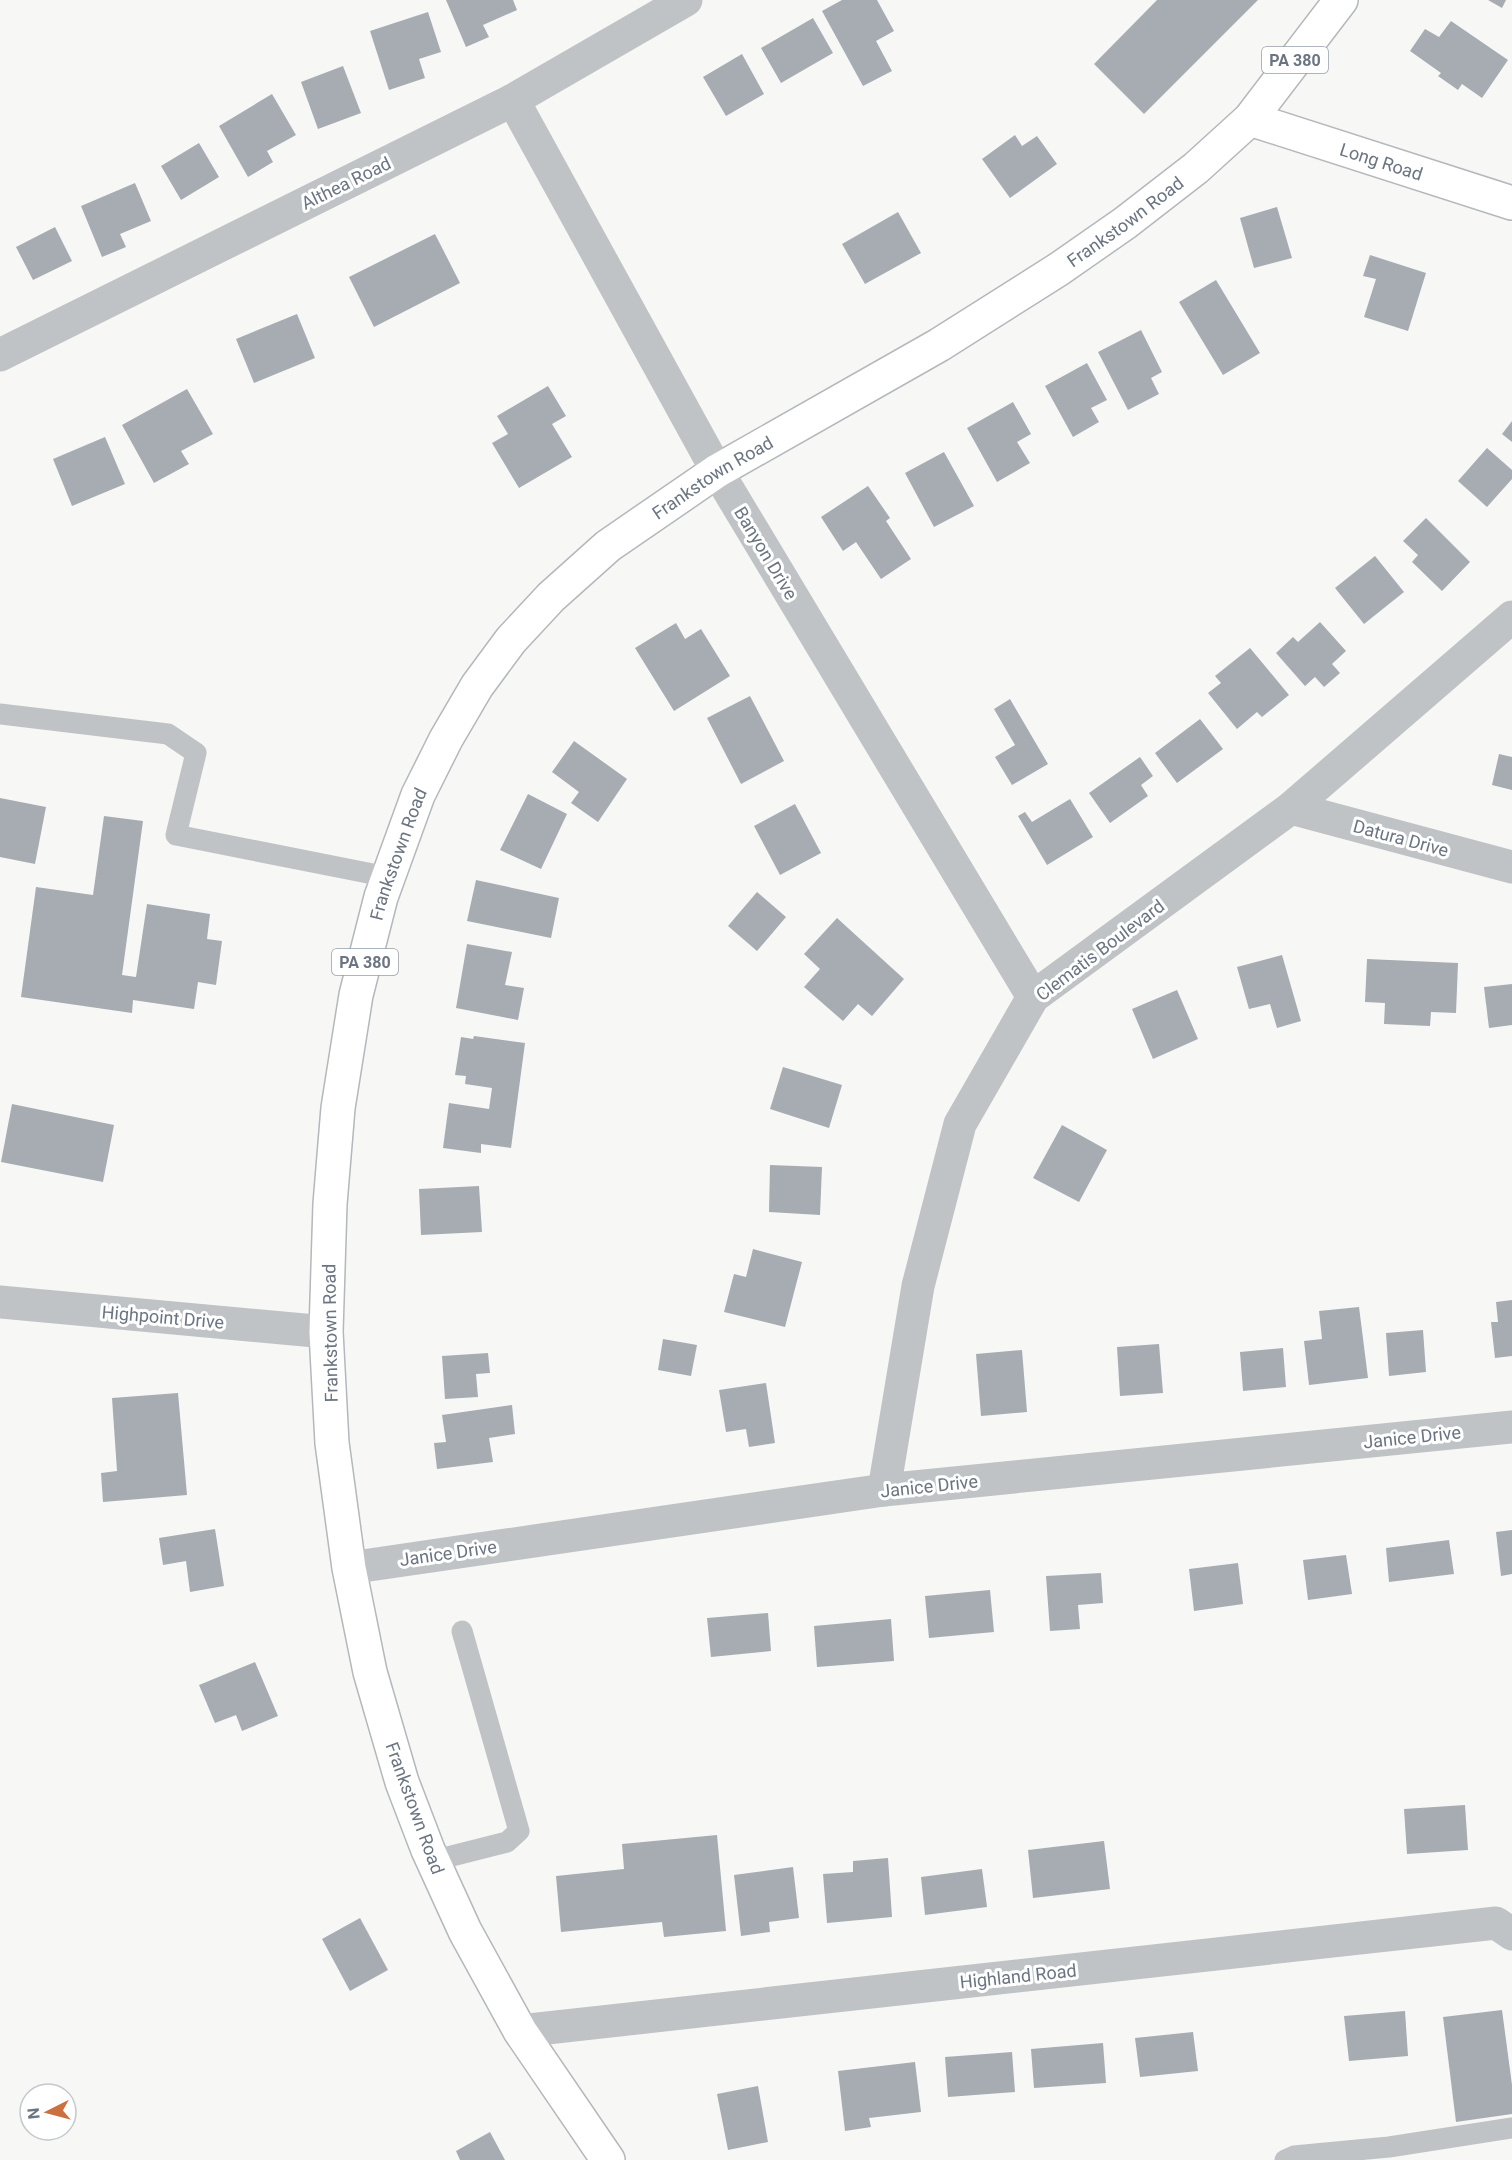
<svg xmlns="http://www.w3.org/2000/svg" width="1512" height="2160" font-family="Roboto,sans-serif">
	<rect width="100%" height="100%" fill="#f7f8f5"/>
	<g fill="#a6acb2">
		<polygon points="446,0 513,0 517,10 483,25 489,37 466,47"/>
		<polygon points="842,0 877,0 894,31 876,41 892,71 863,86 822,11"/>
		<polygon points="1157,0 1258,0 1144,114 1094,64"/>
		<polygon points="1488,0 1506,0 1502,8"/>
		<polygon points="428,12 441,52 419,59 425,78 389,90 370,31"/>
		<polygon points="813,18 833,53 781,83 761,48"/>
		<polygon points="1451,21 1508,60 1482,98 1462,84 1458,90 1438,76 1441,73 1410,51 1425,29 1439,37"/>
		<polygon points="742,54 764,94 726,116 703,77"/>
		<polygon points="343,66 361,113 318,129 301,82"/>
		<polygon points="272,94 296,135 267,151 273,162 248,177 219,126"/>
		<polygon points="1015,135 1022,146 1037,136 1057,164 1010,198 982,159"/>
		<polygon points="199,143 219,177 181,200 161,166"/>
		<polygon points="135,183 151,221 120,234 126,247 102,257 81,206"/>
		<polygon points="1277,207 1292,258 1254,268 1240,218"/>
		<polygon points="898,212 921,253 865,284 842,244"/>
		<polygon points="55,227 72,261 33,280 16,247"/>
		<polygon points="435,234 460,283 374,327 349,277"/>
		<polygon points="1370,255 1426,273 1408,331 1364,317 1376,279 1363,276"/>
		<polygon points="1216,280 1260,353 1223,375 1179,302"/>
		<polygon points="297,314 315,358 254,383 236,339"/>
		<polygon points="1141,330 1162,372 1151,378 1159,394 1128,410 1098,352"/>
		<polygon points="1087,363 1107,400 1091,408 1099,422 1073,437 1045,386"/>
		<polygon points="548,386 566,416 552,424 572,457 519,488 492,443 508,434 497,416"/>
		<polygon points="187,389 213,434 181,451 189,464 154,483 122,425"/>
		<polygon points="1013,402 1031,434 1017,442 1030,463 997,482 967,428"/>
		<polygon points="1512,421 1512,442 1502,434"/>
		<polygon points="105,437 125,484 72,506 53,459"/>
		<polygon points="1487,448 1512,470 1512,479 1487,507 1458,481"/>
		<polygon points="944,452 974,506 934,527 905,473"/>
		<polygon points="868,486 890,518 886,521 911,559 881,579 856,542 843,551 821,517"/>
		<polygon points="1426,518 1470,562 1442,591 1412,562 1418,555 1403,541"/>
		<polygon points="1375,556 1404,592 1364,624 1335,588"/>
		<polygon points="1320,622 1346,651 1332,664 1340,673 1324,687 1315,677 1305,686 1276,653 1293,637 1298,642"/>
		<polygon points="676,623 685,639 701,629 730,676 674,711 635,648"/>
		<polygon points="1250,648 1289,695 1262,717 1257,712 1237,729 1208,693 1221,683 1215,676"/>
		<polygon points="750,696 784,761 741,784 707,718"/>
		<polygon points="1010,699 1048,764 1012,785 995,757 1015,745 994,709"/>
		<polygon points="1200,719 1223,749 1177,783 1155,753"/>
		<polygon points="574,741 627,779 598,822 571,803 579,792 552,772"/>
		<polygon points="1499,754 1512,757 1512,790 1492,785"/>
		<polygon points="1140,757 1153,776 1141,785 1148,796 1110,823 1089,793"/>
		<polygon points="528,794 567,814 541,869 500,850"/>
		<polygon points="0,798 46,807 35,864 0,857"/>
		<polygon points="1070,799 1093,837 1047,865 1018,816 1025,812 1032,822"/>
		<polygon points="795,804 821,853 780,875 754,826"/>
		<polygon points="104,816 143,821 122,975 136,977 147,904 210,914 207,939 222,941 216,985 198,982 194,1009 133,1000 132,1013 21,997 36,887 93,895"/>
		<polygon points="476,880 559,898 551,938 467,921"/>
		<polygon points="757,892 786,917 757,951 728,926"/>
		<polygon points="837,918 904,979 872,1016 858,1004 843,1021 804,987 820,969 804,954"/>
		<polygon points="467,944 512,952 505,985 524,988 518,1020 456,1008"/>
		<polygon points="1282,955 1301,1021 1277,1028 1270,1004 1249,1009 1237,967"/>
		<polygon points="1367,959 1458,963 1456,1013 1431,1012 1430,1026 1384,1024 1385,1003 1365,1002"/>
		<polygon points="1512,984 1512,1025 1489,1028 1484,987"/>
		<polygon points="1177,990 1198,1039 1153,1059 1132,1009"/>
		<polygon points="474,1036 525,1043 511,1148 481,1144 481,1153 443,1148 449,1103 489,1109 492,1088 465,1084 466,1076 455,1075 461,1037 473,1039"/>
		<polygon points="783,1067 842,1085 829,1128 770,1109"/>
		<polygon points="12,1104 114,1125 103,1182 1,1162"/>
		<polygon points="1062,1125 1107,1150 1079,1202 1033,1178"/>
		<polygon points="770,1165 822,1167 820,1215 769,1212"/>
		<polygon points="479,1186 482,1232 421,1235 419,1189"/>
		<polygon points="753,1249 802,1262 785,1327 724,1312 734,1274 746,1277"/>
		<polygon points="1512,1300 1512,1356 1495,1358 1491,1322 1498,1322 1496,1302"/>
		<polygon points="1359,1307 1368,1378 1309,1385 1304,1341 1322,1339 1319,1311"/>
		<polygon points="1423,1330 1426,1372 1389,1376 1386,1333"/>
		<polygon points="663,1339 697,1345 691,1376 658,1370"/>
		<polygon points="1159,1344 1163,1393 1120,1396 1117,1347"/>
		<polygon points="1283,1348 1286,1387 1243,1391 1240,1352"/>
		<polygon points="1022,1350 1027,1412 981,1416 976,1354"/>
		<polygon points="488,1353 490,1373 476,1374 478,1397 445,1399 442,1356"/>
		<polygon points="766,1383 775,1443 749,1447 746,1429 726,1432 719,1390"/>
		<polygon points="178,1393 187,1495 103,1502 101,1473 117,1471 112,1398"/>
		<polygon points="512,1405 515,1434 489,1438 493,1462 437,1469 434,1443 446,1442 442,1415"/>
		<polygon points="215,1529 224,1586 190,1592 186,1561 163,1565 159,1538"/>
		<polygon points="1512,1530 1512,1574 1501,1576 1496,1532"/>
		<polygon points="1449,1540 1454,1574 1389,1582 1386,1548"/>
		<polygon points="1346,1555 1352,1594 1308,1600 1303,1560"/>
		<polygon points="1238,1563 1243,1604 1194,1611 1189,1569"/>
		<polygon points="1101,1573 1103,1603 1078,1605 1080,1629 1050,1631 1046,1576"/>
		<polygon points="990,1590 994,1632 929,1638 925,1596"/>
		<polygon points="768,1613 771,1651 711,1657 707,1618"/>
		<polygon points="891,1619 894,1661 817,1667 814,1626"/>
		<polygon points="255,1662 278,1716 242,1731 236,1715 215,1723 199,1685"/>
		<polygon points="1465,1805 1468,1850 1407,1854 1404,1809"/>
		<polygon points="717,1835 726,1931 664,1937 662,1922 561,1932 556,1876 624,1869 622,1844"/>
		<polygon points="1104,1841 1110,1889 1033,1898 1028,1850"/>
		<polygon points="888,1858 892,1917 827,1923 823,1874 853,1872 853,1861"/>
		<polygon points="793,1867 799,1918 769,1922 770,1932 741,1936 734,1875"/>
		<polygon points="982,1869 987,1907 925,1915 921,1877"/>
		<polygon points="360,1918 388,1970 350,1991 322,1939"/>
		<polygon points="1502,2010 1512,2085 1512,2114 1456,2122 1443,2017"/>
		<polygon points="1405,2011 1408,2056 1349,2061 1344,2016"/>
		<polygon points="1193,2032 1198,2071 1140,2077 1135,2038"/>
		<polygon points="1103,2043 1106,2083 1034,2088 1031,2049"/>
		<polygon points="1012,2052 1015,2092 948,2097 945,2057"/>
		<polygon points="915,2062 921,2112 869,2118 871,2127 845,2131 838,2071"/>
		<polygon points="758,2086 768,2142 728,2150 717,2094"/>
		<polygon points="490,2132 505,2160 460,2160 456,2151"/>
	</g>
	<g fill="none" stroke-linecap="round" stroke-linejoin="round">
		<g stroke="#b5b8bd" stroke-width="36">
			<g id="secondary">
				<path id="s1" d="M1250 119 1512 203"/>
			</g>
		</g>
		<g stroke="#b4b7bb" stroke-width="36">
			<g id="primary">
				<path id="s2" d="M608 2160 520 2031 465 1931 428 1850 402 1782 370 1672 349 1568 332 1443 326 1332 330 1204 338 1108 356 995 381 897 418 795 446 739 477 686 511 640 551 597 608 546 717 471 939 345 1059 269 1125 223 1196 168 1250 119 1341 0"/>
			</g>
		</g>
		<g stroke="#c0c3c6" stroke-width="21">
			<polyline points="0,714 168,734 196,753 176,835 388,877"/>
			<polyline points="432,1861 507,1842 519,1831 462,1631"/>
			<polyline points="1285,2160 1294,2156 1389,2147 1512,2128"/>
		</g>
		<g stroke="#c0c3c6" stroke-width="33">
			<polyline points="513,100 717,471 1033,997"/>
			<polyline points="0,355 513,100 686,0"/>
			<polyline points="1291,808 1512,867"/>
			<polyline points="0,1302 326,1332"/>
			<polyline points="884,1490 918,1286 960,1124 1033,997 1291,808 1512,617"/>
			<polyline points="349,1568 884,1490 1512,1427"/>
			<polyline points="520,2031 1496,1923 1512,1934"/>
		</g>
		<use href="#secondary" stroke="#fff" stroke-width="33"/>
		<use href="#primary" stroke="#fff" stroke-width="33"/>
	</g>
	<g text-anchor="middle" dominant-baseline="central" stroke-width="6" stroke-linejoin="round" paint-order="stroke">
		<g fill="#fff" stroke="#979ea8" stroke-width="1.5">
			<rect x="1262" y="47" width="66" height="26" rx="4.5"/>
			<rect x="332" y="949" width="66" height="26" rx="4.5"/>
		</g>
		<g font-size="16" font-weight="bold" fill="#6b7582">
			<text x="1295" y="60">PA 380</text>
			<text x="365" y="962">PA 380</text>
		</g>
		<g font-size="18" fill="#6b7582" stroke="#fff">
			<text stroke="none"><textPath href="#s1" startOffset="138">Long Road</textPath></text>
			<text transform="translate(346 183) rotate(-26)">Althea Road</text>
			<text stroke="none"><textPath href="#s2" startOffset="2366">Frankstown Road</textPath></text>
			<text stroke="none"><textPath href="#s2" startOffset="1880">Frankstown Road</textPath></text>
			<text transform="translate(766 553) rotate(59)">Banyon Drive</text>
			<text transform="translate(1401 838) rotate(15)">Datura Drive</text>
			<text stroke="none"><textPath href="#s2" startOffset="1376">Frankstown Road</textPath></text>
			<text transform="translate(1100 950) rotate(-37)">Clematis Boulevard</text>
			<text transform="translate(163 1317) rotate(5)">Highpoint Drive</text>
			<text transform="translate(330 1333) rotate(-91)">Frankstown Road</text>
			<text transform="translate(1412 1437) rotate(-6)">Janice Drive</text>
			<text transform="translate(929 1486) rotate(-6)">Janice Drive</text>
			<text transform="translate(448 1553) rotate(-8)">Janice Drive</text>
			<text transform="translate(415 1808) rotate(70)">Frankstown Road</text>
			<text transform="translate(1018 1976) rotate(-6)">Highland Road</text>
		</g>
	</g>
	<g transform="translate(48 2112) rotate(264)"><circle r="28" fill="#ffffff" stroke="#c4c8cd" stroke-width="1.5"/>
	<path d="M0-4.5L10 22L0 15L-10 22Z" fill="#cd7040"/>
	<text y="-9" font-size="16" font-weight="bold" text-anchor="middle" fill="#6b7582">N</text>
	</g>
</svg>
